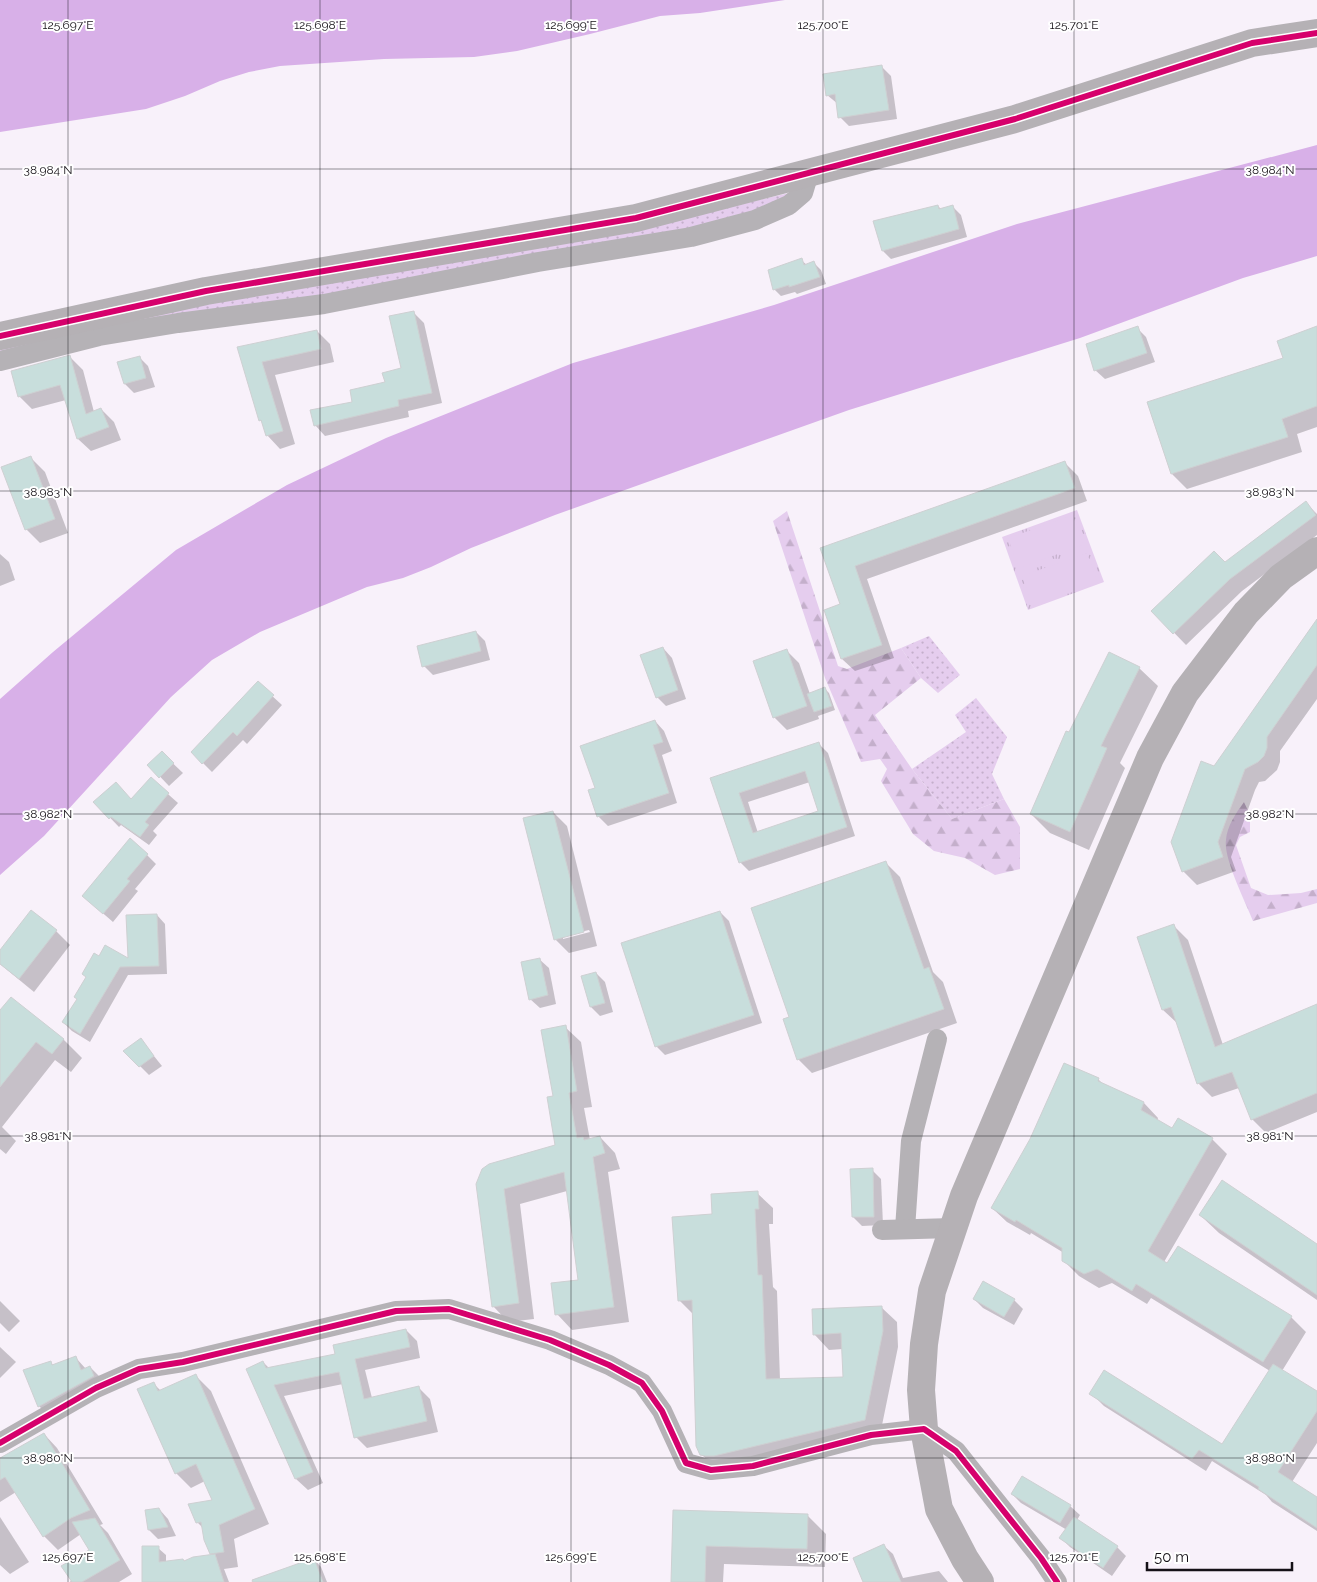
<svg xmlns="http://www.w3.org/2000/svg" width="1317" height="1582" font-family="Raleway,sans-serif">
	<defs>
		<pattern id="grass-dots" width="8" height="8" patternUnits="userSpaceOnUse" patternTransform="scale(1.25)"><rect width="8" height="8" fill="#e5cdee"/><path d="M2 2h.1M6 6h.1" fill="none" stroke="#c4afcb" stroke-width="1.8" stroke-linecap="round"/></pattern>
		<pattern id="forest-firs" width="22" height="20" patternUnits="userSpaceOnUse" patternTransform="scale(1.25)"><rect width="22" height="20" fill="#e5cdee"/><path d="M5 1l3.5 6h-7zM16 11l3.5 6h-7z" fill="#c4afcb"/></pattern>
		<pattern id="park-tufts" width="24" height="20" patternUnits="userSpaceOnUse" patternTransform="scale(1.25)"><rect width="24" height="20" fill="#e5cdee"/><path d="M3 7l-1-3M5 7V3M7 7l1-3M15 17l-1-3M17 17v-4M19 17l1-3" fill="none" stroke="#c4afcb"/></pattern>
	</defs>
	<rect width="100%" height="100%" fill="#f8f1fa"/>
	<g fill="url(#grass-dots)">
		<polygon points="789,193 788,198 725,223 0,356 0,347 195,306 588,239"/>
		<polygon points="929,636 960,675 938,693 921,678 901,648"/>
		<polygon points="976,698 1007,737 992,774 1004,799 952,819 912,769 966,732 955,715"/>
	</g>
	<g fill="url(#forest-firs)">
		<polygon points="787,511 838,666 847,669 901,648 921,678 875,715 912,769 952,819 1004,799 1020,827 1020,869 995,875 965,858 934,851 913,834 881,781 887,769 880,759 861,762 825,678 773,521"/>
		<path d="M1244 802 1250 815V832L1240 837 1236 845 1251 888 1268 895 1301 893 1317 889V903L1253 921C1246 903 1223 858 1226 840 1227 826 1236 813 1244 802Z"/>
	</g>
	<polygon fill="url(#park-tufts)" points="1077,510 1104,582 1028,610 1002,537"/>
	<g fill="#e5cdee">
		<polygon points="1073,515 1083,545 1019,568 1008,538"/>
		<polygon points="1087,553 1098,583 1033,606 1022,576"/>
	</g>
	<g fill="#d8b0e8">
		<polygon points="0,0 785,0 700,13 660,16 590,34 517,51 474,57 384,59 280,66 249,72 220,81 185,96 146,109 0,132"/>
		<polygon points="1317,145 1317,256 1243,278 1080,338 849,410 555,515 471,548 431,567 403,578 367,587 260,632 212,660 171,697 44,836 0,875 0,699 53,652 176,550 287,485 386,438 573,363 774,305 1017,224"/>
	</g>
	<g fill="#0003" fill-rule="evenodd">
		<polygon points="881,66 891,76 897,119 849,126 840,117 838,104 827,95"/>
		<polygon points="938,206 941,209 952,206 961,215 967,237 891,259 883,251"/>
		<polygon points="801,260 807,265 814,263 821,270 826,284 797,294 795,292 781,296 774,289"/>
		<polygon points="413,312 424,323 442,403 408,411 409,417 325,436 315,425 386,383 402,369"/>
		<polygon points="1317,327 1317,427 1297,434 1302,452 1187,489 1172,474"/>
		<polygon points="1137,328 1146,337 1155,362 1105,379 1095,370"/>
		<polygon points="317,331 330,344 334,362 275,375 295,444 280,449 267,435 263,423 260,420 239,348"/>
		<polygon points="70,357 83,370 94,412 101,409 114,422 121,440 91,451 78,439 66,400 32,409 19,396"/>
		<polygon points="139,357 148,366 155,387 134,393 125,384 119,363"/>
		<polygon points="31,458 45,472 68,533 40,543 26,529"/>
		<polygon points="1065,463 1078,476 1087,501 867,579 894,658 855,671 842,659 825,610 842,605 822,549"/>
		<polygon points="1306,503 1317,514 1317,535 1242,591 1186,645 1153,611 1225,564"/>
		<polygon points="0,554 9,562 15,580 0,586"/>
		<polygon points="1317,625 1317,699 1280,751 1280,762 1277,770 1265,781 1259,782 1255,790 1231,857 1236,871 1197,885 1183,871 1214,768"/>
		<polygon points="476,632 485,641 490,660 433,675 424,666"/>
		<polygon points="663,648 672,658 686,699 666,706 657,697"/>
		<polygon points="786,650 799,663 810,694 825,689 829,693 835,710 818,716 819,719 787,730 774,717"/>
		<polygon points="1139,668 1158,686 1120,763 1125,768 1089,850 1050,833 1031,814 1070,733"/>
		<polygon points="258,683 282,705 247,744 243,740 212,772 192,752"/>
		<polygon points="655,721 664,731 672,751 662,755 677,803 608,826 598,816 596,789"/>
		<path d="M819 744 828 753 855 836 749 871 740 862 712 779ZM810 782 820 812 758 833 748 802Z"/>
		<polygon points="162,753 183,773 169,786 149,765"/>
		<polygon points="151,779 178,803 153,831 157,835 149,845 121,825 119,827 95,802 132,800"/>
		<path d="M553 812 567 826 597 946 569 953 555 939ZM589 930 590 932 563 939V936Z"/>
		<polygon points="147,855 156,864 135,889 138,891 113,922 83,896"/>
		<polygon points="886,863 900,877 933,972 943,982 957,1023 812,1073 798,1059 790,1018"/>
		<polygon points="31,912 56,931 70,945 34,992 0,964 0,952"/>
		<polygon points="720,912 729,921 762,1023 665,1055 656,1046"/>
		<polygon points="157,915 165,924 167,974 128,975 90,1042 72,1031 63,1022 78,999 99,958 129,960"/>
		<polygon points="1174,926 1188,940 1223,1045 1317,1005 1317,1112 1266,1133 1252,1119 1239,1088 1212,1097 1198,1083 1178,1023 1177,1023 1163,1010"/>
		<polygon points="539,959 549,968 556,1004 540,1008 530,999"/>
		<polygon points="596,973 605,982 613,1012 600,1016 591,1007"/>
		<polygon points="0,1012 63,1039 82,1058 71,1072 55,1060 2,1127 16,1141 6,1154 0,1149"/>
		<polygon points="565,1027 581,1042 592,1107 584,1108 590,1140 600,1137 615,1153 620,1169 608,1172 629,1322 572,1330 557,1314 580,1281 567,1191 520,1204 534,1319 508,1322 493,1306 478,1184 557,1146 554,1097"/>
		<polygon points="141,1040 162,1066 149,1075 125,1051"/>
		<polygon points="1098,1079 1105,1086 1144,1103 1158,1118 1157,1121 1173,1130 1212,1139 1227,1154 1164,1262 1291,1317 1306,1332 1282,1371 1317,1393 1317,1443 1292,1482 1317,1499 1317,1531 1272,1502 1266,1495 1212,1461 1206,1471 1104,1406 1091,1393 1222,1446 1270,1371 1151,1298 1147,1304 1112,1283 1099,1288 1079,1276 1064,1261 1064,1253 1031,1233 1030,1235 1007,1222 992,1208"/>
		<polygon points="872,1170 881,1179 883,1225 862,1226 853,1217"/>
		<polygon points="757,1193 773,1208 773,1224 769,1224 773,1287 777,1291 780,1380 844,1378 843,1349 829,1350 814,1334 881,1307 897,1322 898,1347 880,1435 717,1469 701,1454 694,1315 679,1300 713,1215"/>
		<polygon points="1200,1215 1317,1245 1317,1300 1219,1233"/>
		<polygon points="974,1299 1014,1300 1023,1309 1014,1325 983,1308"/>
		<polygon points="0,1301 20,1321 9,1332 0,1323"/>
		<polygon points="406,1330 417,1341 420,1358 365,1370 372,1398 419,1388 430,1399 438,1432 367,1448 356,1437 343,1384 284,1396 323,1483 308,1490 296,1479 247,1369 263,1362 269,1368 336,1355"/>
		<polygon points="0,1347 16,1362 0,1378"/>
		<polygon points="76,1358 86,1369 90,1367 99,1376 48,1415 39,1406 51,1363 54,1366"/>
		<polygon points="196,1376 211,1391 269,1524 234,1539 238,1567 224,1569 229,1582 143,1582 158,1548 166,1555 166,1562 185,1562 213,1556 211,1553 203,1528 197,1522 213,1501 205,1481 191,1488 176,1473 153,1383 161,1391"/>
		<polygon points="44,1434 57,1448 103,1524 100,1525 108,1533 132,1574 119,1582 70,1582 90,1550 81,1534 58,1550 44,1536 16,1492 0,1502 0,1460"/>
		<polygon points="1012,1494 1070,1506 1080,1515 1077,1520 1117,1547 1126,1556 1112,1576 1070,1547 1061,1538 1067,1530 1021,1503"/>
		<polygon points="159,1509 168,1519 176,1536 158,1539 149,1530"/>
		<polygon points="674,1512 808,1516 826,1534 825,1567 724,1564 723,1582 672,1582"/>
		<polygon points="0,1517 29,1562 10,1574 0,1565"/>
		<polygon points="884,1546 893,1554 903,1578 939,1571 948,1582 865,1582"/>
		<polygon points="314,1559 321,1567 327,1582 251,1582"/>
	</g>
	<g fill="#c8dedc" stroke="#ced0d2" fill-rule="evenodd">
		<polygon points="882,65 889,110 838,118 835,94 826,96 823,74"/>
		<polygon points="938,205 939,209 953,205 959,229 882,251 873,221"/>
		<polygon points="802,258 804,265 814,261 820,277 789,287 789,285 773,290 768,270"/>
		<polygon points="414,311 432,393 398,400 399,406 314,426 310,410 352,402 350,390 385,382 382,373 401,368 389,316"/>
		<polygon points="1138,326 1147,353 1094,371 1086,344"/>
		<polygon points="1317,326 1317,406 1282,419 1288,437 1171,474 1147,402 1283,358 1277,341"/>
		<polygon points="317,330 321,349 262,362 283,431 266,436 261,420 259,421 237,347"/>
		<polygon points="70,355 86,414 101,408 109,427 77,439 60,385 18,397 11,371"/>
		<polygon points="140,356 146,378 124,384 117,362"/>
		<polygon points="31,456 55,519 25,530 1,467"/>
		<polygon points="1065,461 1075,488 855,566 882,645 841,659 824,610 840,604 820,548"/>
		<polygon points="1306,501 1316,515 1230,579 1173,634 1151,611 1214,551 1225,562"/>
		<polygon points="1317,619 1317,665 1267,737 1267,748 1264,756 1258,762 1245,769 1218,842 1223,857 1182,872 1171,842 1201,761 1214,766"/>
		<polygon points="476,631 481,651 422,667 417,646"/>
		<polygon points="663,647 678,690 656,698 640,655"/>
		<polygon points="787,649 807,706 773,718 753,661"/>
		<polygon points="1109,652 1140,667 1101,746 1107,748 1070,832 1030,814 1066,731 1069,732"/>
		<polygon points="258,681 274,695 237,736 233,732 202,764 191,752"/>
		<polygon points="825,687 832,706 814,712 807,694"/>
		<polygon points="655,720 663,742 653,745 669,793 597,817 588,790 595,788 580,746"/>
		<path d="M819 742 847 827 739 863 710 778ZM805 771 818 811 753 833 739 793Z"/>
		<polygon points="162,751 174,763 159,778 147,765"/>
		<polygon points="151,777 169,793 145,822 149,825 140,837 111,817 109,819 93,802 116,782 131,799"/>
		<polygon points="553,811 584,932 554,940 523,818"/>
		<polygon points="130,838 148,854 127,879 130,881 103,914 82,896"/>
		<polygon points="886,861 924,969 929,967 944,1009 797,1060 783,1019 789,1017 751,908"/>
		<polygon points="31,910 57,930 19,979 0,964 0,950"/>
		<polygon points="720,911 754,1015 655,1047 621,943"/>
		<polygon points="157,914 159,966 120,967 80,1034 62,1022 77,999 74,997 86,977 82,974 94,953 99,956 105,945 128,958 126,915"/>
		<polygon points="1174,924 1215,1047 1317,1004 1317,1093 1251,1120 1232,1072 1197,1084 1171,1007 1162,1010 1137,937"/>
		<polygon points="540,958 548,995 529,1000 521,962"/>
		<polygon points="596,972 605,1003 590,1007 581,976"/>
		<polygon points="11,997 64,1039 52,1054 36,1042 0,1087 0,1010"/>
		<polygon points="566,1025 577,1091 569,1093 577,1138 583,1137 584,1140 600,1136 605,1153 593,1157 614,1307 555,1315 551,1283 578,1280 564,1172 504,1189 519,1303 492,1307 476,1184 482,1169 489,1164 555,1145 547,1097 553,1096 541,1030"/>
		<polygon points="141,1038 154,1056 139,1067 123,1051"/>
		<polygon points="1064,1063 1099,1078 1098,1081 1144,1102 1141,1110 1172,1128 1178,1118 1213,1138 1148,1251 1167,1263 1178,1246 1292,1316 1263,1362 1136,1284 1132,1291 1097,1269 1084,1274 1062,1261 1062,1248 1016,1220 1015,1222 991,1208 1030,1139"/>
		<polygon points="873,1168 874,1217 852,1217 850,1169"/>
		<polygon points="1222,1180 1317,1244 1317,1295 1199,1215"/>
		<polygon points="758,1191 759,1209 755,1209 758,1275 762,1275 766,1379 843,1377 841,1333 813,1335 812,1309 882,1306 883,1331 865,1420 714,1456 705,1456 700,1455 696,1446 692,1300 678,1301 672,1217 712,1214 711,1194"/>
		<polygon points="983,1281 1015,1299 1004,1317 973,1299"/>
		<polygon points="406,1329 410,1347 355,1359 364,1399 419,1386 427,1421 354,1438 339,1372 274,1385 313,1472 295,1479 246,1369 263,1361 266,1368 335,1354 333,1345"/>
		<polygon points="76,1356 81,1370 90,1366 94,1376 38,1407 23,1370 51,1361 52,1365"/>
		<polygon points="1273,1364 1317,1391 1317,1411 1278,1472 1317,1497 1317,1528 1258,1489 1259,1487 1199,1450 1192,1459 1089,1394 1104,1370 1222,1444"/>
		<polygon points="196,1374 255,1509 219,1525 224,1552 210,1554 204,1540 201,1522 196,1523 188,1504 212,1500 196,1464 175,1474 137,1389 154,1382 158,1391"/>
		<polygon points="44,1433 90,1510 71,1518 43,1537 5,1477 0,1480 0,1458"/>
		<polygon points="1022,1476 1071,1505 1060,1523 1011,1494"/>
		<polygon points="159,1508 168,1527 148,1530 145,1510"/>
		<polygon points="673,1510 808,1514 807,1549 706,1546 705,1582 671,1582"/>
		<polygon points="1074,1517 1118,1546 1103,1568 1059,1538"/>
		<polygon points="95,1518 120,1560 82,1582 72,1582 61,1566 89,1550 72,1522"/>
		<polygon points="884,1544 901,1582 863,1582 853,1558"/>
		<polygon points="142,1546 159,1546 159,1562 183,1559 184,1561 193,1557 215,1554 224,1582 142,1582"/>
		<polygon points="314,1558 323,1582 253,1582 252,1580"/>
	</g>
	<g fill="none" stroke-linecap="round" stroke-linejoin="round">
		<g stroke="#b5b2b6" stroke-width="20">
			<polyline points="0,361 99,336 178,323 324,304 538,262 691,237 755,220 789,205 803,193 809,173"/>
			<polyline points="905,1229 911,1141 937,1039"/>
			<polyline points="882,1230 953,1228"/>
			<polyline points="0,1443 96,1388 139,1369 183,1362 396,1311 449,1309 550,1340 609,1365 642,1383 662,1411 686,1463 711,1470 753,1466 871,1435 924,1429 956,1451 1041,1558 1057,1582"/>
		</g>
		<g stroke="#b5b1b5" stroke-width="28">
			<polyline points="0,336 206,291 636,218 1015,119 1252,43 1317,33"/>
			<polyline points="980,1582 965,1559 939,1509 924,1429 921,1390 924,1344 932,1291 964,1196 1150,758 1185,693 1246,613 1281,577 1317,551"/>
		</g>
		<g stroke="#fff" stroke-width="9">
			<g id="cycleway">
				<polyline points="0,336 206,291 636,218 1015,119 1252,43 1317,33"/>
				<polyline points="0,1443 96,1388 139,1369 183,1362 396,1311 449,1309 550,1340 609,1365 642,1383 662,1411 686,1463 711,1470 753,1466 871,1435 924,1429 956,1451 1041,1558 1057,1582"/>
			</g>
		</g>
		<use href="#cycleway" stroke="#d6006c" stroke-width="6"/>
	</g>
	<path fill="none" stroke="#151117" stroke-width="1" stroke-opacity="0.45" d="M68 0V1582M320 0V1582M571 0V1582M823 0V1582M1074 0V1582M0 169H1317M0 491H1317M0 814H1317M0 1136H1317M0 1458H1317"/>
	<g font-size="12" text-anchor="middle" fill="#151117" stroke="#fff" stroke-width="4" stroke-linejoin="round" paint-order="stroke">
		<text x="68" y="29">125.697°E</text>
		<text x="320" y="29">125.698°E</text>
		<text x="571" y="29">125.699°E</text>
		<text x="823" y="29">125.700°E</text>
		<text x="1074" y="29">125.701°E</text>
		<text x="48" y="174">38.984°N</text>
		<text x="1270" y="174">38.984°N</text>
		<text x="48" y="496">38.983°N</text>
		<text x="1270" y="496">38.983°N</text>
		<text x="48" y="818">38.982°N</text>
		<text x="1270" y="818">38.982°N</text>
		<text x="48" y="1140">38.981°N</text>
		<text x="1270" y="1140">38.981°N</text>
		<text x="48" y="1462">38.980°N</text>
		<text x="1270" y="1462">38.980°N</text>
		<text x="68" y="1561">125.697°E</text>
		<text x="320" y="1561">125.698°E</text>
		<text x="571" y="1561">125.699°E</text>
		<text x="823" y="1561">125.700°E</text>
		<text x="1074" y="1561">125.701°E</text>
	</g>
	<path d="M1147 1562v8h145v-8" fill="none" stroke="#151117" stroke-width="2.5"/>
	<text x="1154" y="1562" font-size="15" fill="#151117" stroke="#ffffff" stroke-width="4" paint-order="stroke">50 m</text>
</svg>
